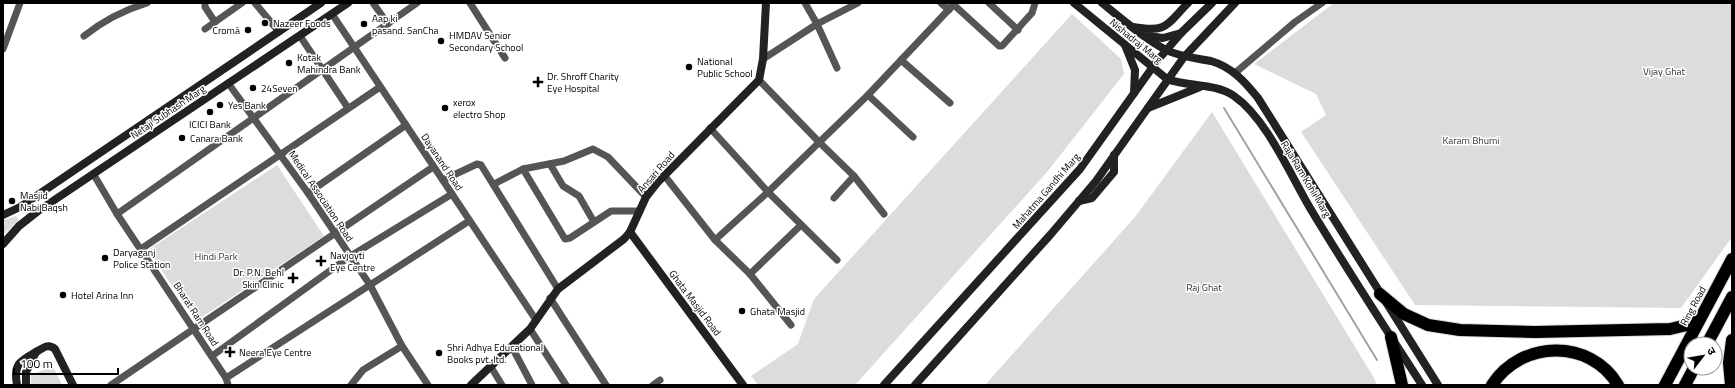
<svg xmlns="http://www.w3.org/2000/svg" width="1735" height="388" font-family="'Titillium Web','Noto Sans Devanagari',sans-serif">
	<rect width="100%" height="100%" fill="#fff"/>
	<g fill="#dcdcdc">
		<polygon points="1334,3 1732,3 1732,237 1681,308 1415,305 1301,132 1326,115 1316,94 1254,64"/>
		<polygon points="1072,14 1121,59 1124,74 1047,172 855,385 758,385 751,376 798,344 814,299"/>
		<polygon points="1212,112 1374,378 1377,385 985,385 1135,217"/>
		<polygon points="277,165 324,236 196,321 148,250"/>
		<polygon points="16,216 19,220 3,235 3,220"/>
		<polygon points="53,366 62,385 31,385 31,375"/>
	</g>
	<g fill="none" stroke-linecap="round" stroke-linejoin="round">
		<polyline stroke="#a3a3a3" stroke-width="2" points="1224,108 1377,360"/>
		<g stroke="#dbdbdb" stroke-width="14">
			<g id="highway">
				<polyline points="1380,294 1404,314 1428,325 1460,330 1535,332 1670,329 1687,325 1700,318"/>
				<polyline points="1391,337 1402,385"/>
				<polyline points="1707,344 1732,297"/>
				<path d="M1492 385C1521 340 1590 338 1618 385"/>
				<polyline points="1665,385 1732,259"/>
				<polyline points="1685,385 1694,368"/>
				<polyline points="1731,385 1729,363 1732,340"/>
			</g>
		</g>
		<g stroke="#555" stroke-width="7">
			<polyline points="205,3 205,7 215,22"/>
			<polyline points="255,3 279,32"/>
			<polyline points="373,3 388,24"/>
			<polyline points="470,3 505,58"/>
			<polyline points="805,3 817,24 837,68"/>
			<polyline points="941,3 949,10"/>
			<polyline points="989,3 1018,30"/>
			<polyline points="954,5 999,46 1002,46 1032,13 1035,3"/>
			<polyline points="332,14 536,320"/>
			<polyline points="205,29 242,3"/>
			<path d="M84 36C103 21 124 10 147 3"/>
			<polyline points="300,36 348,108"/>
			<polyline points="3,49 20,3"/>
			<polyline points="763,59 817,24 858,3"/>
			<polyline points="901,60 950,103"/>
			<polyline points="1235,73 1295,22 1322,3"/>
			<polyline points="759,80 819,142 854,176 884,214"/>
			<polyline points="228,83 308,193 370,285 402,346 428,385"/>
			<polyline points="868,95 913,137"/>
			<polyline points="710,128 768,192 837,260"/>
			<polyline points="550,164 563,186 579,196 594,222"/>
			<polyline points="523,169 565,239 570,238 611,211 640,211"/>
			<polyline points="94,175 117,214 226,378 228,385"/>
			<polyline points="664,175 715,240 750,274 791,325"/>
			<polyline points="443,180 477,164 481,165 558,289"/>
			<polyline points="494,184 523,169 564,161 593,149 608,157 646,197"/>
			<polyline points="308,193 406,125"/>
			<polyline points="834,198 854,176"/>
			<polyline points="117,214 417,3"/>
			<polyline points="715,240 768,192 868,95 955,3"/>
			<polyline points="141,249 380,87"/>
			<polyline points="750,274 801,225"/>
			<polyline points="550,298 606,385"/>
			<polyline points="530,329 566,385"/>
			<polyline points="512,347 532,385"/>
			<polyline points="212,356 349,257 452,194"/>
			<polyline points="491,367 502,385"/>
			<polyline points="226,378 469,221"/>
			<polyline points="111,385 433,167"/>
			<polyline points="351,385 363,370 402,346"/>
			<polyline points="653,385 660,380"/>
		</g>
		<g stroke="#222" stroke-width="8">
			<path d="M1074 3 1167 79C1188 87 1215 83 1234 96 1266 118 1290 174 1310 208 1346 268 1384 326 1422 385"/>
			<path d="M1102 3C1122 19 1143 38 1166 50 1181 57 1195 58 1211 61 1232 67 1245 82 1258 98L1438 385"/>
			<path d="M1133 27C1168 33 1166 25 1188 3"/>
			<polyline points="1148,36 1163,38 1181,33"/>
			<polyline points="1125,45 1135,70 1134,93"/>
			<polyline points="1148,108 1200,87"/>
			<polyline points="1079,201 1092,198 1114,172 1114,155"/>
			<polyline points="3,215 20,207 321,3"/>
			<polyline points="630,232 743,385"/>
			<polyline points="3,244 19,226 38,211 348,3"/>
			<path d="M17 385C13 364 20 361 36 352 43 348 48 343 55 349L73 385"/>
			<polyline points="26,385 26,372 36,352"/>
			<polyline points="471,385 530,329 558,289 624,239 630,232 646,197 657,183 759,80 763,59 766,3"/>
			<polyline points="884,385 1080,169 1157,61 1182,32 1212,3"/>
			<polyline points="915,385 1051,234 1096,181 1184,57 1235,3"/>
		</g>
		<use href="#highway" stroke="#000" stroke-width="12"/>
	</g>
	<g fill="#000" stroke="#fff" stroke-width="1.5">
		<circle cx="265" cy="23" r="4"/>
		<circle cx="364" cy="24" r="4"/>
		<circle cx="248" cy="30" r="4"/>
		<circle cx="441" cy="41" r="4"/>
		<circle cx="289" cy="63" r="4"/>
		<circle cx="689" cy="67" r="4"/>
		<path d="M536 76h4v4h4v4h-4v4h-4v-4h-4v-4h4z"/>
		<circle cx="253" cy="88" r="4"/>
		<circle cx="220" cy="105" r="4"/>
		<circle cx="445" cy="108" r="4"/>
		<circle cx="210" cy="112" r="4"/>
		<circle cx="182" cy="138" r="4"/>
		<circle cx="12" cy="201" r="4"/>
		<circle cx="105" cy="258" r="4"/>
		<path d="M319 255h4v4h4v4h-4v4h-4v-4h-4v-4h4z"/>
		<path d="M291 272h4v4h4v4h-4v4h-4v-4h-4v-4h4z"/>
		<circle cx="63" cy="295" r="4"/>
		<circle cx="742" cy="311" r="4"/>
		<path d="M228 346h4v4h4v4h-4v4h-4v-4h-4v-4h4z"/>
		<circle cx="439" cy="353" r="4"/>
	</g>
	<g text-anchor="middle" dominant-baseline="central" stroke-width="3" stroke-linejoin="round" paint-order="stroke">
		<g font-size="10" fill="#000" stroke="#fff" text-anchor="start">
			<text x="372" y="18">Aap ki<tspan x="372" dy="12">pasand. SanCha</tspan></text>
			<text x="273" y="23">Nazeer Foods</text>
			<text x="240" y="30" text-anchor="end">Cromā</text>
			<text x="449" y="35">HMDAV Senior<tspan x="449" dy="12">Secondary School</tspan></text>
			<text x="297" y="57">Kotak<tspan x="297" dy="12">Mahindra Bank</tspan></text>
			<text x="697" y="61">National<tspan x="697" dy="12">Public School</tspan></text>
			<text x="547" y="76">Dr. Shroff Charity<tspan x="547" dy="12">Eye Hospital</tspan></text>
			<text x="261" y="88">24Seven</text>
			<text x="453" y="102">xerox<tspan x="453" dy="12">electro Shop</tspan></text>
			<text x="228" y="105">Yes Bank</text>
			<text x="210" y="124" text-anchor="middle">ICICI Bank</text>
			<text x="190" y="138">Canara Bank</text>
			<text x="20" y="195">Masjid<tspan x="20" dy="12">Nabi Baqsh</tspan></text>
			<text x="113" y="252">Daryaganj<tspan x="113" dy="12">Police Station</tspan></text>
			<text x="330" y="255">Navjoyti<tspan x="330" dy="12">Eye Centre</tspan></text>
			<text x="284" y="272" text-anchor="end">Dr. P.N. Behl<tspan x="284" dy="12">Skin Clinic</tspan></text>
			<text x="71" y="295">Hotel Arina Inn</text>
			<text x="750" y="311">Ghata Masjid</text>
			<text x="447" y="347">Shri Adhya Educational<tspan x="447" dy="12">Books pvt. ltd.</tspan></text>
			<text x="239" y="352">Neera Eye Centre</text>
		</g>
		<g font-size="10" fill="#000" stroke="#fff">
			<text transform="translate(1136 41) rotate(39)">Nishadraj Marg</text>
			<text transform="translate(168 112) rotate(-34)">Netaji Subhash Marg</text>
			<text transform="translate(442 162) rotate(56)">Dayanand Road</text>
			<text transform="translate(656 172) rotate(-49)">Ansari Road</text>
			<text transform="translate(1306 179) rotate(59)">Raja Ram Kohli Marg</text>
			<text transform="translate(1046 191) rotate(-49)">Mahatma Gandhi Marg</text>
			<text transform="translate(321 196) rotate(56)">Medical Association Road</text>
			<text transform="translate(695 303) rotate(53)">Ghata Masjid Road</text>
			<text transform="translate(1693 306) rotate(-62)">Ring Road</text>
			<text transform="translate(196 314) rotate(57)">Bharat Ram Road</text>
		</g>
		<g font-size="10" fill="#333" stroke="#fff">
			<text x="1664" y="71">Vijay Ghat</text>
			<text x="1471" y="140">Karam Bhumi</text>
			<text x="216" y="256">Hindi Park</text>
			<text x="1204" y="287">Raj Ghat</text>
		</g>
	</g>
	<rect width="1735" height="388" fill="none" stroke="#000000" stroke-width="8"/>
	<g transform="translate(1703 356) rotate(59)"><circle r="19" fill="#ffffff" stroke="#999999"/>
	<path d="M0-3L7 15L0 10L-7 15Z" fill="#000000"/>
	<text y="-6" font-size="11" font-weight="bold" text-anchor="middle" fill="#000000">उ</text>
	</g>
	<path d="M14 368v6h104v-6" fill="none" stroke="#000000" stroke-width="2"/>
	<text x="20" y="368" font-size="12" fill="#000000" stroke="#ffffff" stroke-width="3" paint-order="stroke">100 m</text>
</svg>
